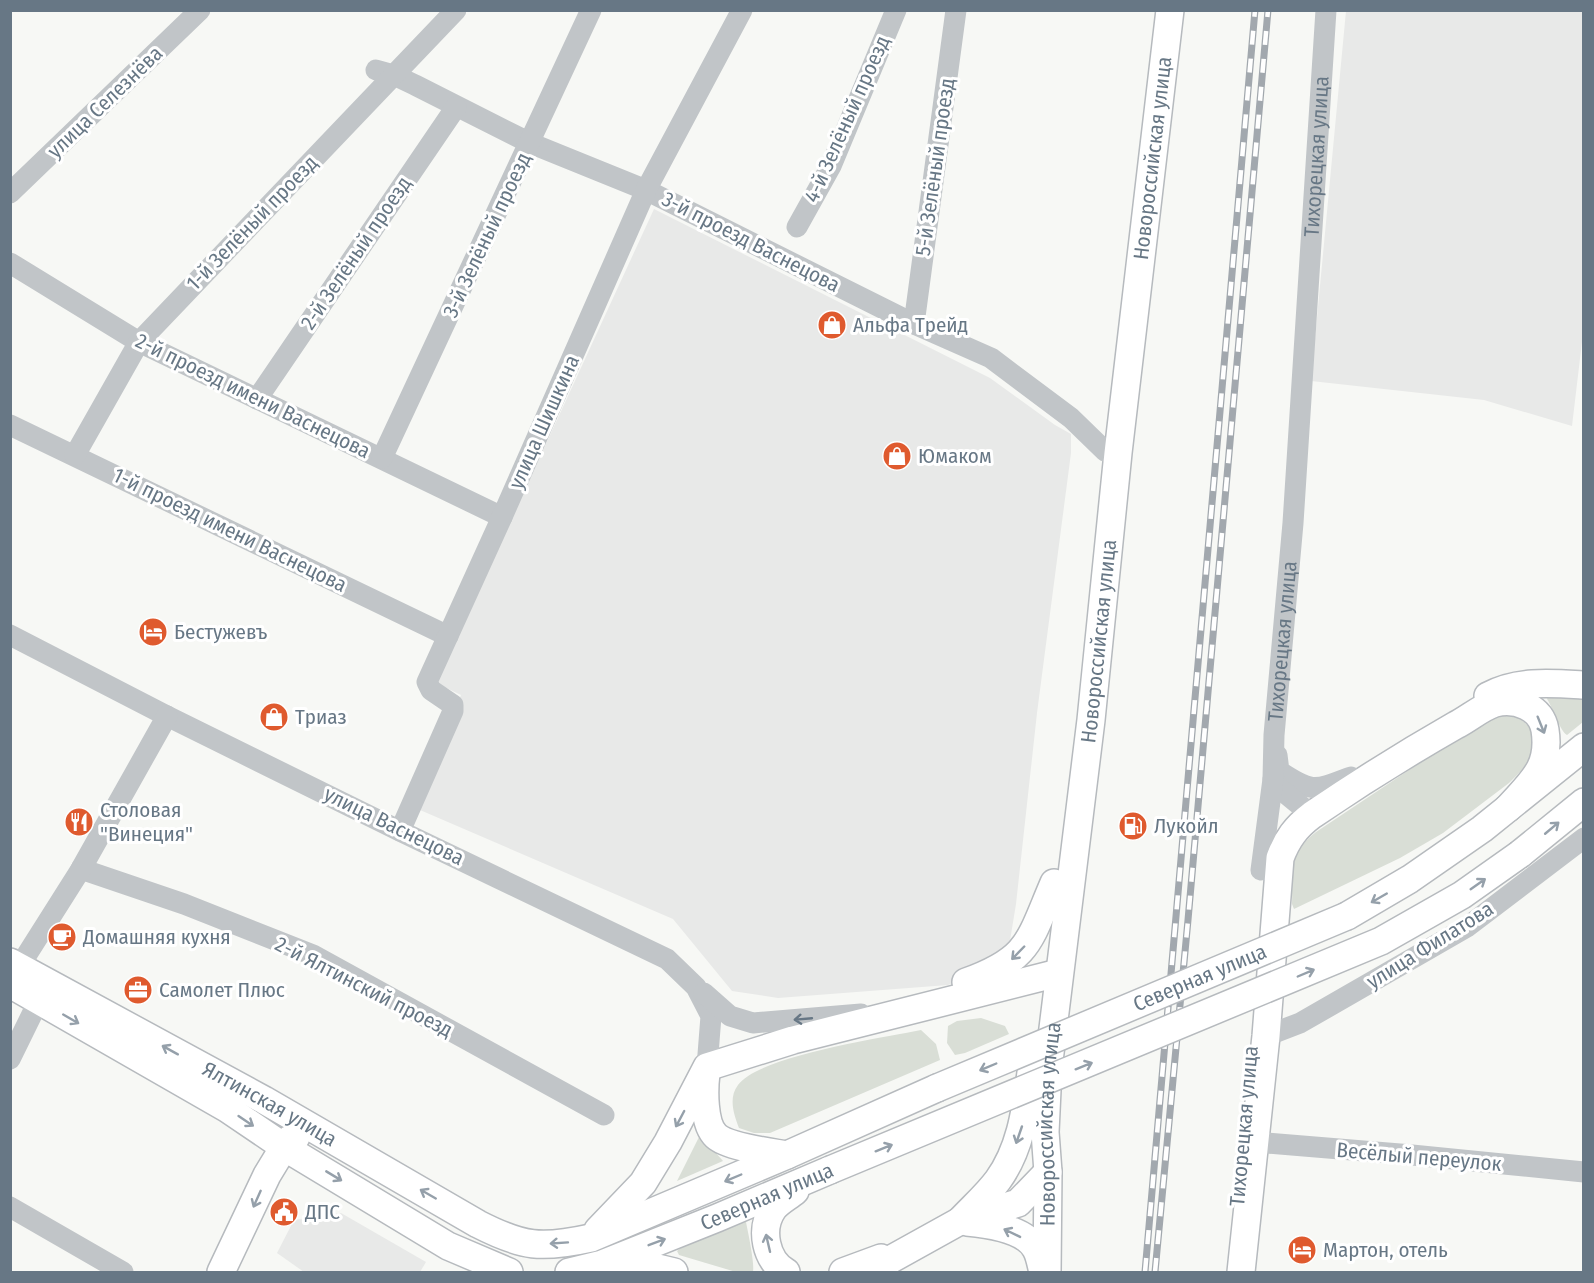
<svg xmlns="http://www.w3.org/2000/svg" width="1594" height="1283" font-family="'Fira Sans Condensed',sans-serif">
	<rect width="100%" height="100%" fill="#f7f8f5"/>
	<g fill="#e8e9e8">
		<polygon points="1346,11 1583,11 1584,325 1572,426 1484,400 1311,381"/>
		<polygon points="654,209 990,378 1055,425 1071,434 1071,453 1037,713 1016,904 1007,959 948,985 778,998 732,991 673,919 413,807 461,695 436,683"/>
		<polygon points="341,1213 426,1262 420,1272 304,1272 277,1253 294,1220"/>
	</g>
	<g fill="#d9ded6">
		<path d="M1549 695H1583V722L1567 735C1560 731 1553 708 1547 699Z"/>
		<path d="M1502 715 1517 716 1525 723 1532 730 1535 745 1533 759 1509 783 1443 833 1400 858 1294 909 1292 904C1293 870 1287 855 1316 832L1487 718Z"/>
		<polygon points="981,1018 1005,1026 1009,1034 965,1053 955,1055 947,1043 948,1026 957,1021"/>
		<path d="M921 1030 936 1044 940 1060 770 1133H754L739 1128C734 1115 728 1098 738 1085 759 1056 882 1038 921 1030Z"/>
		<polygon points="700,1135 723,1161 677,1181"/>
		<path d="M737 1222H746C748 1232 755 1265 753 1272H736L679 1255 677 1251 683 1246Z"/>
	</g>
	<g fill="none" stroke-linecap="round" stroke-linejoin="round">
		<g stroke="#b6babe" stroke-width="30">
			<g id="major">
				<path d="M1488 696C1517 680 1551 683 1584 685"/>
				<polyline points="1520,854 1584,802"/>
				<polyline points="1347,916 1410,879 1482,829 1584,747"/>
				<path id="s2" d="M10 962 264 1100 478 1224C523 1247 541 1249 591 1238L787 1155 937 1088"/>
				<path d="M966 982C1030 959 1029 941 1054 883"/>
				<polyline points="10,984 228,1109 284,1147 448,1246 509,1272"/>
				<path d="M706 1073C704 1089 703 1124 716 1136 728 1147 770 1152 787 1155"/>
				<path d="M960 1221C972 1208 987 1195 998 1180 1022 1147 1026 1106 1032 1066"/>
				<path d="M967 1222C988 1224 1025 1229 1036 1249 1040 1256 1041 1265 1043 1272"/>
				<polyline points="598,1230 643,1183 668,1142 707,1067 793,1040 1058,973"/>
				<polyline points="613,1264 649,1266 674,1272"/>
				<polyline points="221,1272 267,1175 284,1147 290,1139 296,1137"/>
				<path id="s3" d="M569 1272 602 1264 717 1218 830 1170"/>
				<path d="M786 1272C766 1261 759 1229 773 1209 778 1202 788 1197 795 1191"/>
				<polyline points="843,1272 881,1258"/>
				<polyline points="868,1272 960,1221 1018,1203 1048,1172"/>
				<path id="s4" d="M1047 1272 1048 1172 1045 1132 1048 1069 1091 720 1118 453 1170 10"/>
				<path d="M1241 1272 1266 1036 1280 858C1287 839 1296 827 1312 815 1359 783 1407 753 1456 725 1468 719 1482 707 1495 703 1516 698 1541 707 1545 730 1551 768 1531 782 1508 808"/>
			</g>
		</g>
		<g stroke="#c1c5c8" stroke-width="21">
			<polyline points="376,70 394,75 415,85 530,143 646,190 914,324 991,358 1071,418 1105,451 1118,453"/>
			<polyline points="10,193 200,10"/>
			<polyline points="797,227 831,166 896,10"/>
			<polyline points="10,263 139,342 502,517"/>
			<polyline points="914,324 956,10"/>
			<polyline points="257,399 456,107"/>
			<polyline points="10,425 448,636"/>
			<polyline points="75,455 139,342 456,10"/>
			<polyline points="382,458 591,10"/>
			<polyline points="10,635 167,716 400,831 667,959 696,987 711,1016 707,1067"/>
			<path d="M1277 755 1279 771C1312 793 1314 791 1351 777"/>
			<polyline points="1273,779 1279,788 1312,815"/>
			<polyline points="400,831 453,711 453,705 431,690 427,682 502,517 646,190 742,10"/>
			<polyline points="81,869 184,904 313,955 604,1115"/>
			<path id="s1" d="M1261 870 1273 779 1274 735 1293 523 1326 10"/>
			<polyline points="19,967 81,869 167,716"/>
			<polyline points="704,993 730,1016 753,1023 861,1014"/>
			<polyline points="1266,1036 1300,1023 1467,927 1584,838"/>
			<polyline points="10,1059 39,1000"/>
			<polyline points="1254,1142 1412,1155 1584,1172"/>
			<polyline points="10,1207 123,1272"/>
		</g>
		<use href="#major" stroke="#fff" stroke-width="27"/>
		<g stroke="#a2a8ae" stroke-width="7">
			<g id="rail">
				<polyline points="1145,1272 1255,10"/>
				<polyline points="1155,1272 1188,920 1268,10"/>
			</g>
		</g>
		<use href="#rail" stroke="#fff" stroke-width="4.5" stroke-dasharray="14" stroke-linecap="butt"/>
		<g stroke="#b6babe" stroke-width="30" stroke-linecap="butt">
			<g id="major-bridge">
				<path id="s5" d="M937 1088 1347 916"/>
				<polyline points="830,1170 1381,941 1462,895 1520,854"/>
			</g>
		</g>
		<use href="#major-bridge" stroke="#fff" stroke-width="27"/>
	</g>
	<defs><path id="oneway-shaft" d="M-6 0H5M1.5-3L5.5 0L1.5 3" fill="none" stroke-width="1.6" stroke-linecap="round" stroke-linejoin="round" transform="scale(1.5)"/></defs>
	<g stroke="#95a0aa">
		<use href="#oneway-shaft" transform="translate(1541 725) rotate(68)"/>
		<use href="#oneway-shaft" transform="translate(1552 828) rotate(-40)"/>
		<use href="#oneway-shaft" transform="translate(1478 884) rotate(-35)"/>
		<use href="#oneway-shaft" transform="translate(1379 898) rotate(150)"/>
		<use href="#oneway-shaft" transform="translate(1018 953) rotate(134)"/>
		<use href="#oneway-shaft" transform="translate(1306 973) rotate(-23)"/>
		<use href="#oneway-shaft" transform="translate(71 1019) rotate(30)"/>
		<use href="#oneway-shaft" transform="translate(170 1050) rotate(-151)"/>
		<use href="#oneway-shaft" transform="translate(1084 1066) rotate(-22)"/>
		<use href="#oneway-shaft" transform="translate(988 1067) rotate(157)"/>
		<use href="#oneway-shaft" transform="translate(680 1119) rotate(118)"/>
		<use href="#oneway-shaft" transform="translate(246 1121) rotate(34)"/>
		<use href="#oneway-shaft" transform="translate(1019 1135) rotate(109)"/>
		<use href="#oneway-shaft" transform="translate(884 1148) rotate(-22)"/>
		<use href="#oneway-shaft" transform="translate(334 1176) rotate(31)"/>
		<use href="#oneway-shaft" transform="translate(733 1178) rotate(157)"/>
		<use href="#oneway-shaft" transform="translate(428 1194) rotate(-150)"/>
		<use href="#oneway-shaft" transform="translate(257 1199) rotate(114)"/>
		<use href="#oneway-shaft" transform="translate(1012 1233) rotate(-154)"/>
		<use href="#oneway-shaft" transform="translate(657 1242) rotate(-21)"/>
		<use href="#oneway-shaft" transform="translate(559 1243) rotate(176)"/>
		<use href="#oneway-shaft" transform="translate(768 1243) rotate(-103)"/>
	</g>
	<use stroke="#677785" href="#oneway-shaft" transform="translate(803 1019) rotate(175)"/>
	<defs>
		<g id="shop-disc" transform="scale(1.5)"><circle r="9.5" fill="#df5a2e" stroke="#fff"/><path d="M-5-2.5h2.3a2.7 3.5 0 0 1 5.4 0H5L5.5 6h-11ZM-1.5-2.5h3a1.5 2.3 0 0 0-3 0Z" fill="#fff"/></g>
		<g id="hotel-disc" transform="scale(1.5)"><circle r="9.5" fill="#df5a2e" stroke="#fff"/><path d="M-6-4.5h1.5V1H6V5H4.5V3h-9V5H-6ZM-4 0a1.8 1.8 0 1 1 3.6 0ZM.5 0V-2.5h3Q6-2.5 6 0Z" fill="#fff"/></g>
		<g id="restaurant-disc" transform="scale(1.5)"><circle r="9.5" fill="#df5a2e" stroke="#fff"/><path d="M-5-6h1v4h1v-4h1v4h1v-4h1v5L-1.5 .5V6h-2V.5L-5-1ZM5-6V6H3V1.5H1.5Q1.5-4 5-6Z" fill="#fff"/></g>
		<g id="fuel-disc" transform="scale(1.5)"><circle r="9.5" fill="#df5a2e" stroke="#fff"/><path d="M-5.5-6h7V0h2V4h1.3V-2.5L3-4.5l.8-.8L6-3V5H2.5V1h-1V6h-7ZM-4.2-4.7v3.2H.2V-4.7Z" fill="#fff"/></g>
		<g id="cafe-disc" transform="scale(1.5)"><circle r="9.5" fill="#df5a2e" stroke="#fff"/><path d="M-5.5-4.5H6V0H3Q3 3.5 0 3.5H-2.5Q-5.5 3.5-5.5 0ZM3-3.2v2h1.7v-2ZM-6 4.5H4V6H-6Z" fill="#fff"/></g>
		<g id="office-disc" transform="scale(1.5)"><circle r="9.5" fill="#df5a2e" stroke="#fff"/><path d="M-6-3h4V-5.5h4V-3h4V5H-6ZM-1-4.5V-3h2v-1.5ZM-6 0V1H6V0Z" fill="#fff"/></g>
		<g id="civic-disc" transform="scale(1.5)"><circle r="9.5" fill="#df5a2e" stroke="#fff"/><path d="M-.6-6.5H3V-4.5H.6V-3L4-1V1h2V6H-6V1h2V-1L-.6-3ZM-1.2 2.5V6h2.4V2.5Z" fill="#fff"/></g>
	</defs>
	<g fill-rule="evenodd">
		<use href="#shop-disc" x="832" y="325"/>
		<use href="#shop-disc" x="897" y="456"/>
		<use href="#hotel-disc" x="153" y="632"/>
		<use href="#shop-disc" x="274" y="717"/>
		<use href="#restaurant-disc" x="79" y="822"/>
		<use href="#fuel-disc" x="1133" y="826"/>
		<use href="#cafe-disc" x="62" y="937"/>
		<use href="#office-disc" x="138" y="990"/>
		<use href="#civic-disc" x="284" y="1212"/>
		<use href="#hotel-disc" x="1302" y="1250"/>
	</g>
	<g text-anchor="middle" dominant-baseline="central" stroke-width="6" stroke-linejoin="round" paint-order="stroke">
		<g font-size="21" fill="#677785" stroke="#fff">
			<text transform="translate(105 102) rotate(-44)">улица Селезнёва</text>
			<text transform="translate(847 119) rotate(-66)">4-й Зелёный проезд</text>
			<text stroke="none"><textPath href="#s1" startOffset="716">Тихорецкая улица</textPath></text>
			<text stroke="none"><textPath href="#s4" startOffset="1120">Новороссийская улица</textPath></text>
			<text transform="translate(935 167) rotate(-82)">5-й Зелёный проезд</text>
			<text transform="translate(252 223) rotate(-46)">1-й Зелёный проезд</text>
			<text transform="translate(487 235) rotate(-65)">3-й Зелёный проезд</text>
			<text transform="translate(751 242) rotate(27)">3-й проезд Васнецова</text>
			<text transform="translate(356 253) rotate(-56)">2-й Зелёный проезд</text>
			<text transform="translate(253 396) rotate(26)">2-й проезд имени Васнецова</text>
			<text transform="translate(544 422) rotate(-66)">улица Шишкина</text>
			<text transform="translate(230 530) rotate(26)">1-й проезд имени Васнецова</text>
			<text stroke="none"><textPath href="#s4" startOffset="634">Новороссийская улица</textPath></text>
			<text stroke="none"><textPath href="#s1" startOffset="230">Тихорецкая улица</textPath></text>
			<text transform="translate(394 826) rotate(26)">улица Васнецова</text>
			<text transform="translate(1430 945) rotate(-32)">улица Филатова</text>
			<text stroke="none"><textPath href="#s5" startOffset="285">Северная улица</textPath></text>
			<text transform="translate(364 987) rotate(27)">2-й Ялтинский проезд</text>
			<text stroke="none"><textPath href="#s2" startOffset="296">Ялтинская улица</textPath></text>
			<text stroke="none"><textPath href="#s4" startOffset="148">Новороссийская улица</textPath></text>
			<text transform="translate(1244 1126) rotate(-85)">Тихорецкая улица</text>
			<text transform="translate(1419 1157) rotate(5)">Весёлый переулок</text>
			<text stroke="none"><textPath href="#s3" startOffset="212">Северная улица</textPath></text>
		</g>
		<g font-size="21" fill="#677785" stroke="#fff" text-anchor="start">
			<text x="853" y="325">Альфа Трейд</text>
			<text x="918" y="456">Юмаком</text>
			<text x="174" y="632">Бестужевъ</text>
			<text x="295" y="717">Триаз</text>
			<text x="100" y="810">Столовая<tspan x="100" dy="24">"Винеция"</tspan></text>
			<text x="1154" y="826">Лукойл</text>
			<text x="83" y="937">Домашняя кухня</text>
			<text x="159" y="990">Самолет Плюс</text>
			<text x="305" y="1212">ДПС</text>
			<text x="1323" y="1250">Мартон, отель</text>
		</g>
	</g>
	<rect width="1594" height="1283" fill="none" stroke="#677785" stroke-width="24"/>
</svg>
